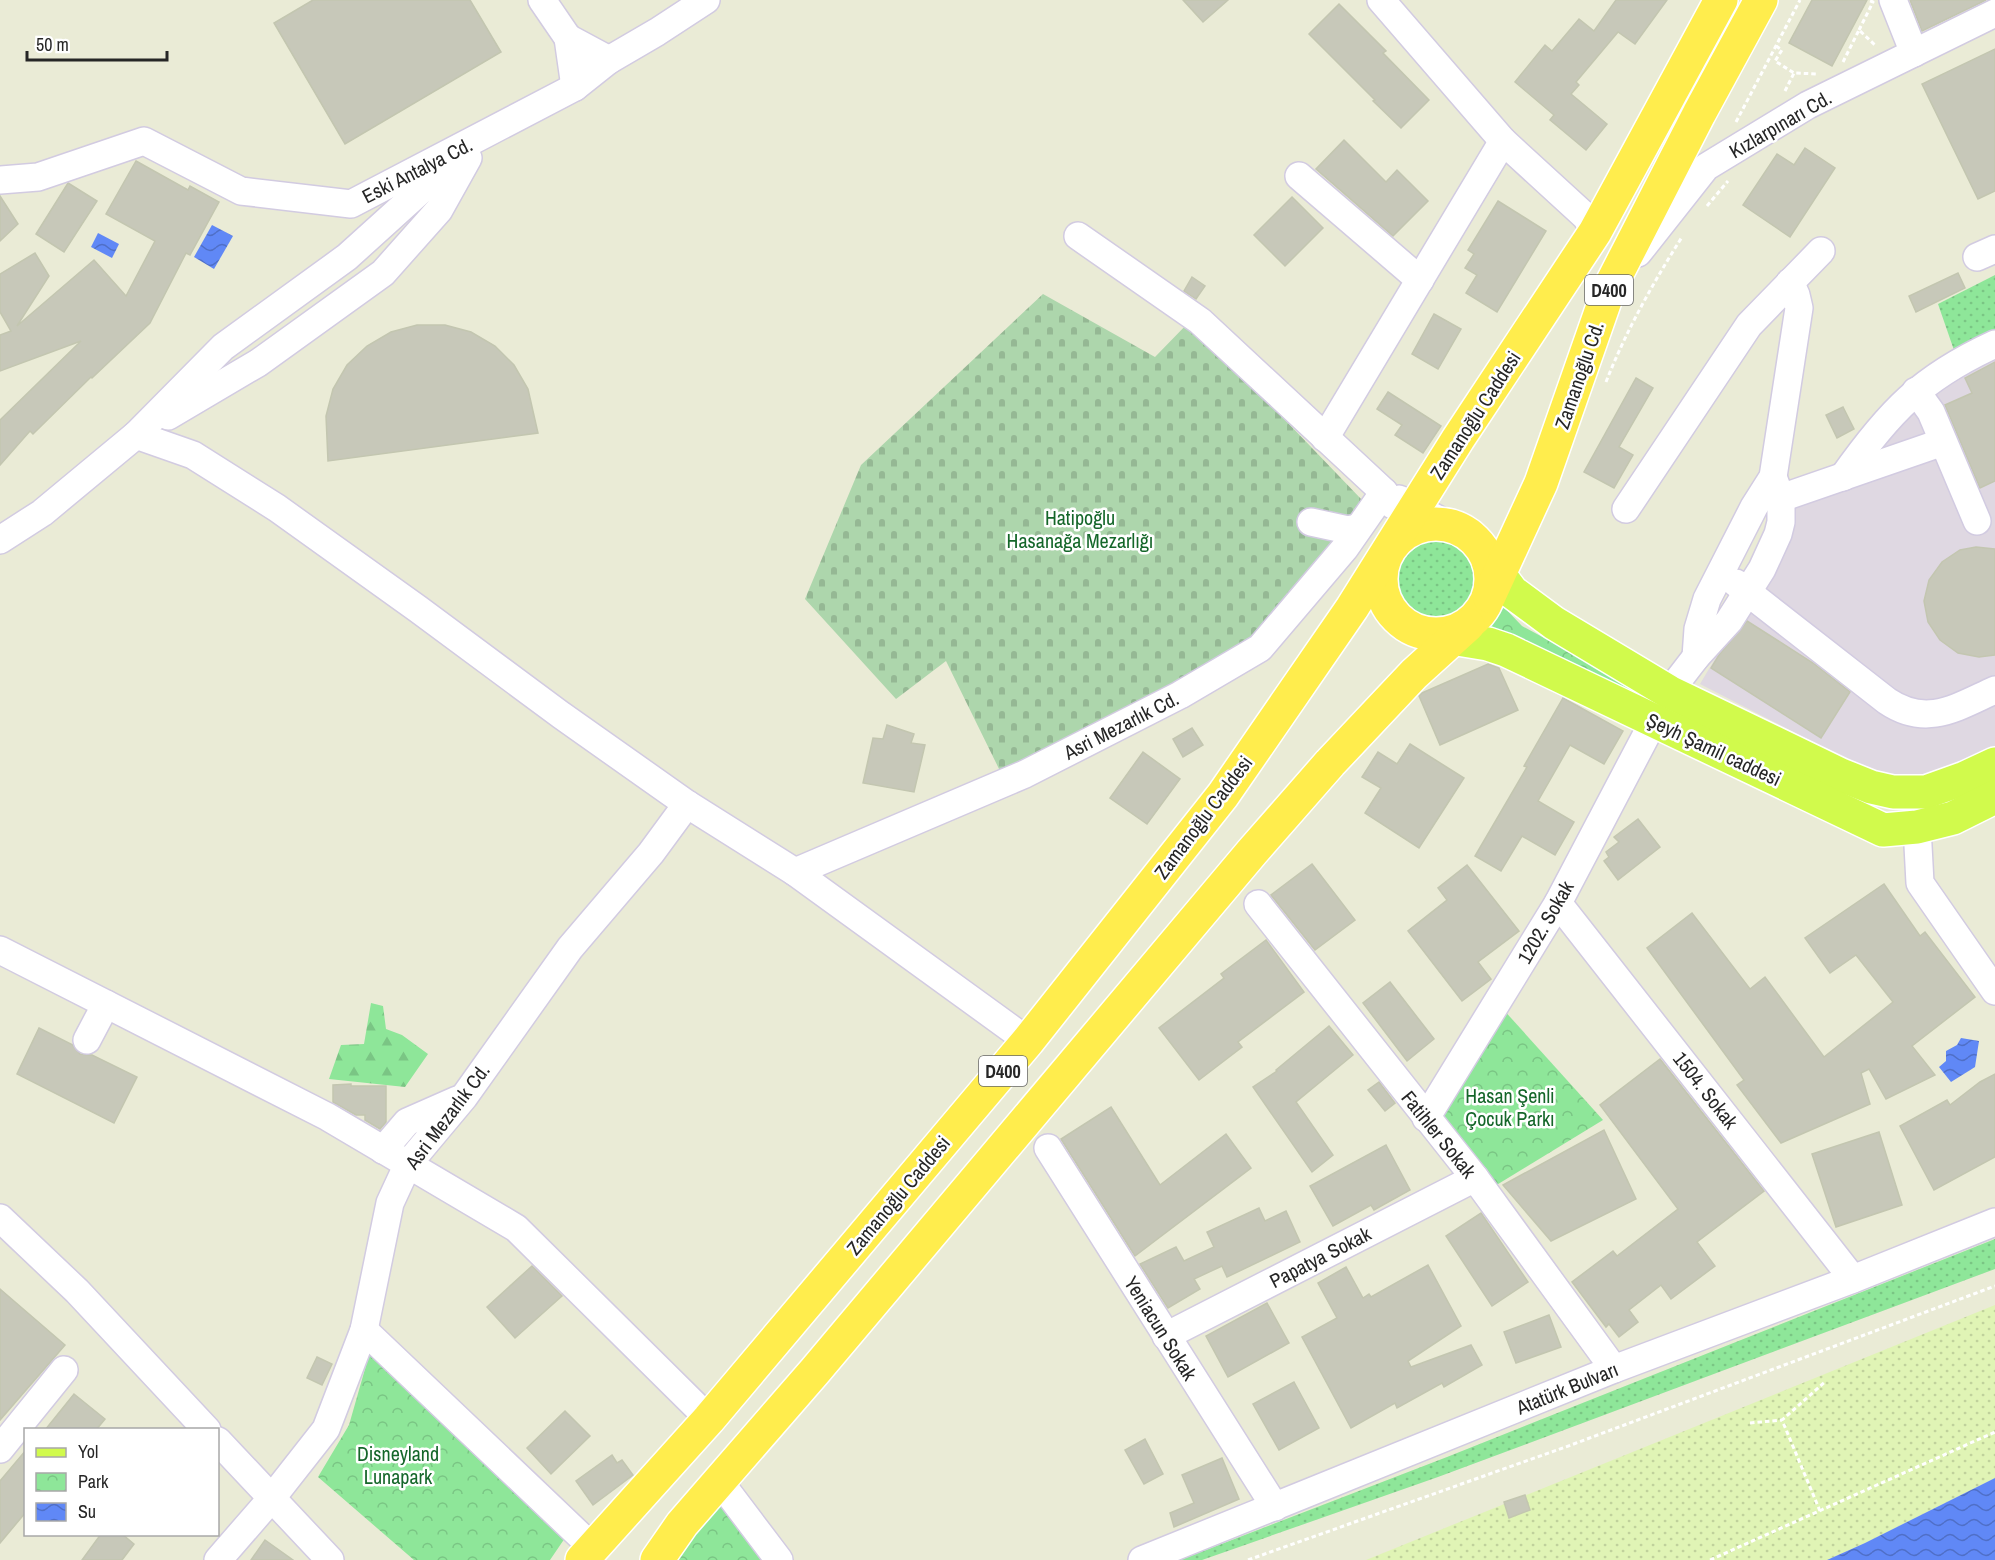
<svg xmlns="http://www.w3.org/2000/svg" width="1995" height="1560" font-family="'Archivo Narrow',sans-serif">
	<defs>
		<pattern id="grass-dots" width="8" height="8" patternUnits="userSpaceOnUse" patternTransform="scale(1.5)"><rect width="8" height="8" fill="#8ee699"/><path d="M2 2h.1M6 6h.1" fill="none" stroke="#7ac584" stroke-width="1.8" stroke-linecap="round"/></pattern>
		<pattern id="forest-firs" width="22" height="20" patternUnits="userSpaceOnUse" patternTransform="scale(1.5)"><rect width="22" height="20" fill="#8ee699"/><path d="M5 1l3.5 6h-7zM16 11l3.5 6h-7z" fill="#7ac584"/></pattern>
		<pattern id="sand-dots" width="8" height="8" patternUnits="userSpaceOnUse" patternTransform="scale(1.5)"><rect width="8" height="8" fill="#e0f4b5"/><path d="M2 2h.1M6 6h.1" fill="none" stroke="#c0d19c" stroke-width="1.8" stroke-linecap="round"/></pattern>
		<pattern id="cemetery-stones" width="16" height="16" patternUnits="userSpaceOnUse" patternTransform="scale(1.5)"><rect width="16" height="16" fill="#add6ac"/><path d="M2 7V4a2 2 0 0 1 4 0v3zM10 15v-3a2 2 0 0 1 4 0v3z" fill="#95b894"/></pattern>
		<pattern id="park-crowns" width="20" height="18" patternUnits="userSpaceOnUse" patternTransform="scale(1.5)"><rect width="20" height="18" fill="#8ee699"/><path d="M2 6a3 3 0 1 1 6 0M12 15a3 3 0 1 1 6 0" fill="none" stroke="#7ac584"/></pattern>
		<pattern id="water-waves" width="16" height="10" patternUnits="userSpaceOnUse" patternTransform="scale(1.5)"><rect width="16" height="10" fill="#6088f6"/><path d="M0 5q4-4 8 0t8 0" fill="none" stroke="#4f6fc7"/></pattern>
	</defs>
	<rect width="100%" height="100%" fill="#eaebd6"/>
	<polygon fill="#dfd8e2" points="1995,350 1995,750 1928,775 1895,779 1852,762 1700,684 1771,564 1784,488 1843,470 1937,378"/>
	<g fill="url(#grass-dots)">
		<polygon points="1995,275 1995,338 1956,356 1938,304"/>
		<circle cx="1435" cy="580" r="39"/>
		<polygon points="1995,1239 1995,1269 1438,1477 1202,1560 1180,1560 1447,1457"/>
	</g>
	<polygon fill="url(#forest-firs)" points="371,1003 383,1006 386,1029 402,1035 428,1054 405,1087 329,1079 341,1045 364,1044"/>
	<polygon fill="url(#sand-dots)" points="1995,1305 1995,1478 1865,1543 1827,1560 1366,1560"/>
	<polygon fill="url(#cemetery-stones)" points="1043,294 1155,357 1190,321 1362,500 1348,530 1265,632 1228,660 1002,775 946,661 896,699 805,599 861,465"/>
	<g fill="url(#park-crowns)">
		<polygon points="1500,603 1522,626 1644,692 1638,701 1513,637 1481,625"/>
		<polygon points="1502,1008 1603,1120 1490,1189 1433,1117"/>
		<polygon points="369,1355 384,1364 565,1538 550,1560 414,1560 318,1477 349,1425"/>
		<polygon points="722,1494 773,1560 677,1560"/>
	</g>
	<g fill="url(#water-waves)">
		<polygon points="212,225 233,236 214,269 194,257"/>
		<polygon points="98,233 119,244 112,258 91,247"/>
		<polygon points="1961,1038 1979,1041 1975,1067 1951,1082 1939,1067 1946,1061 1946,1051 1957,1045"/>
		<polygon points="1995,1478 1995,1560 1827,1560 1865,1543"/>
	</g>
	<g fill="#c7c8b9" stroke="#c3c6b0" stroke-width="1.5">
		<polygon points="313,0 470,0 501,52 345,144 274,23"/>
		<polygon points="1183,0 1228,0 1203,22"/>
		<polygon points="1616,0 1667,0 1635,44 1618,32 1576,82 1579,85 1571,94 1607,124 1586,150 1550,120 1554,115 1515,82 1545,45 1552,51 1579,19 1594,31"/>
		<polygon points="1812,0 1867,0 1832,66 1789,43"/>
		<polygon points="1910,0 1986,0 1922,31"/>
		<polygon points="1339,4 1386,51 1383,53 1429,100 1401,128 1373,101 1375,100 1309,34"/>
		<polygon points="1995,49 1995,191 1978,199 1922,84"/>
		<polygon points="1344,140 1386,182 1397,170 1428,201 1393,236 1316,169"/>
		<polygon points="1805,148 1835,168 1790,237 1743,205 1777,154 1794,165"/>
		<polygon points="136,161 188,190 190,186 219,202 190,255 186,253 150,323 92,378 91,377 33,434 30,431 0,465 0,420 81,341 0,371 0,335 11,331 0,312 0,274 35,253 49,276 17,326 94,260 126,296 155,241 106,214"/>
		<polygon points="68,183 97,201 64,252 36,234"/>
		<polygon points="0,196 18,224 0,241"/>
		<polygon points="1292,197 1323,228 1285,266 1254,235"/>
		<polygon points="1498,201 1546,231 1497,312 1466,293 1477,275 1465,268 1474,254 1468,250"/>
		<polygon points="1958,273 1965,288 1916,312 1909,296"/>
		<polygon points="1192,277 1205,286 1196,299 1184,291"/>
		<polygon points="1434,314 1461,329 1438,369 1412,354"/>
		<polygon points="417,325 445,325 471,332 495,346 514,365 528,389 538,433 328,461 326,416 333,389 347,365 367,346 391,332"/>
		<polygon points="1995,362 1995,481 1980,488 1945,405 1972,393 1965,378"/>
		<polygon points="1636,378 1653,388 1619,447 1633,455 1614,488 1584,472"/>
		<polygon points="1388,392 1441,426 1423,453 1395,435 1402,425 1377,409"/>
		<polygon points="1843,407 1854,429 1837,438 1826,415"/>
		<polygon points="1976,547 1995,549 1995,655 1979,657 1958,653 1940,640 1928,622 1924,601 1929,580 1942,562 1960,550"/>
		<polygon points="1747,621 1813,663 1850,692 1821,738 1711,668 1719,655"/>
		<polygon points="1488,664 1499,668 1518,710 1440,745 1419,696 1422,693"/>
		<polygon points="1563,698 1623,731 1604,764 1570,745 1538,801 1574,822 1555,855 1522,836 1501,871 1475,856 1527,767 1524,766"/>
		<polygon points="887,725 914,734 911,743 925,745 914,792 863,783 873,738 883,739"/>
		<polygon points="1192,728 1203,745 1183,757 1173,739"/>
		<polygon points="1410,744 1464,778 1419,848 1365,813 1381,788 1362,777 1378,752 1397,764"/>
		<polygon points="1143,752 1180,779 1147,824 1110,798"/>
		<polygon points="1638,819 1660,847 1618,880 1604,861 1609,857 1606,852 1619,842 1614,837"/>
		<polygon points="1312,864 1355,920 1315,950 1271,895"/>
		<polygon points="1467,865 1519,931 1478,962 1491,979 1462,1001 1408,931 1447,900 1438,888"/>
		<polygon points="1884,884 1920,936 1925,932 1975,997 1912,1046 1935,1075 1886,1099 1869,1069 1861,1073 1870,1104 1781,1143 1737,1085 1744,1080 1647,948 1692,913 1750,989 1765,977 1824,1057 1893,1002 1856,955 1830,973 1805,938"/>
		<polygon points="1266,940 1304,992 1238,1042 1242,1047 1199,1080 1159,1028 1224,978 1221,974"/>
		<polygon points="1390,982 1434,1039 1407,1061 1363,1003"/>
		<polygon points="1329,1026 1353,1055 1296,1102 1333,1155 1312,1172 1253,1087 1277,1071 1276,1070"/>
		<polygon points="39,1028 73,1045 80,1054 92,1055 137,1077 114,1123 17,1074"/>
		<polygon points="1660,1059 1764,1191 1697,1242 1715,1266 1671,1299 1661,1285 1629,1310 1638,1322 1619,1337 1609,1324 1606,1327 1572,1282 1613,1251 1617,1256 1678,1209 1600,1105"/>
		<polygon points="1995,1074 1995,1157 1934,1190 1900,1126 1947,1100 1950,1105 1980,1082"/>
		<polygon points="1379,1082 1395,1103 1385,1111 1368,1090"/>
		<polygon points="351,1084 351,1086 386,1086 386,1122 380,1129 365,1120 365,1115 356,1115 333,1102 333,1085"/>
		<polygon points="1111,1107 1160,1185 1226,1134 1251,1168 1135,1256 1061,1139"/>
		<polygon points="1604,1130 1636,1199 1551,1241 1503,1185"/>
		<polygon points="1879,1132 1902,1205 1836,1227 1812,1154"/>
		<polygon points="1386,1145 1410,1190 1374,1210 1371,1205 1333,1226 1310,1186"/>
		<polygon points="1259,1208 1265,1221 1286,1211 1300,1242 1227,1277 1222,1266 1194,1279 1200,1289 1168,1308 1140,1264 1176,1247 1184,1261 1214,1247 1207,1232"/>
		<polygon points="1481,1213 1528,1282 1492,1306 1446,1236"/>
		<polygon points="1428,1265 1461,1326 1408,1361 1411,1367 1471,1345 1482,1365 1444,1387 1442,1383 1397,1408 1395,1403 1351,1428 1302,1337 1337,1318 1318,1283 1346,1267 1363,1298 1369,1294 1371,1297"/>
		<polygon points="532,1266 562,1296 515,1338 487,1307"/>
		<polygon points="0,1289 65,1345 0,1420"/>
		<polygon points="1267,1303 1289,1343 1228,1377 1206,1336"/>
		<polygon points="1549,1315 1561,1347 1516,1363 1504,1332"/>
		<polygon points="317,1357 332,1364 322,1385 307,1378"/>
		<polygon points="1294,1382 1319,1428 1279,1450 1253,1404"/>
		<polygon points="74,1394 105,1419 96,1430 45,1430"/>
		<polygon points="565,1411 590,1436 551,1474 527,1448"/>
		<polygon points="1145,1439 1163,1474 1144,1484 1125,1450"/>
		<polygon points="26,1450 26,1512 0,1543 0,1481"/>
		<polygon points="612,1455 617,1463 622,1460 633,1475 593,1505 576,1481"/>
		<polygon points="1222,1458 1239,1499 1174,1527 1170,1513 1194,1503 1182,1475"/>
		<polygon points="1525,1495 1530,1510 1509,1518 1504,1502"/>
		<polygon points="101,1534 122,1534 134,1544 122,1560 82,1560"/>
		<polygon points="265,1540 293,1560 251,1560"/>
	</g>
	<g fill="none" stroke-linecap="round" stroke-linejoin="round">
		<g stroke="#d2cbe1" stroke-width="30">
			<g id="minor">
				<polyline points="542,0 568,38"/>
				<polyline points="1381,0 1503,141 1586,217 1595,232"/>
				<polyline points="1893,0 1914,53"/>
				<polyline points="575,87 568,38 609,60"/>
				<polyline points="1299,176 1420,280"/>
				<polyline points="0,180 38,177 144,141 241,191 351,204 575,87 609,60 657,32 706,0"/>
				<polyline points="1078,236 1200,321 1384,492 1393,505"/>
				<polyline points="1638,253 1706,167 1808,105 1995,13"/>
				<polyline points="1977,257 1995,249"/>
				<polyline points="1916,391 1931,412 1977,521"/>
				<polyline points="168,416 258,363 383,273 439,210 468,158"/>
				<polyline points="136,435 193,455 277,508 418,609 561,715 687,804 795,872 1028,1041"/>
				<polyline points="1325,438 1503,141"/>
				<path d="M1843 477C1889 412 1921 378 1995 344"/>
				<polyline points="1781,498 1943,442"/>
				<polyline points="1399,499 1449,525"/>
				<polyline points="1626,509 1749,325 1821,251"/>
				<polyline points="1311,522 1348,530 1357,528"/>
				<polyline points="0,540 42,513 136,435 223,347 347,257 451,163"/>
				<path d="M1736 583 1887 701C1927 728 1957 707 1995 690"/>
				<polyline points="1696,657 1698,629 1707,599 1754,507 1773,477 1799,308 1796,295 1790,282"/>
				<polyline points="1917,827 1920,883 1995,991"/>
				<polyline points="795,872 1025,774 1180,695 1260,648 1345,548 1384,492"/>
				<polyline points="1558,903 1853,1279"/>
				<polyline points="1258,904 1475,1178 1614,1369"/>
				<polyline points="0,950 328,1117 516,1228 709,1419"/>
				<polyline points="87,1040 106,1004"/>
				<polyline points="1426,1118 1558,903 1669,692 1696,657 1729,621 1762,569 1778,534 1781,522 1781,498 1773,477"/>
				<polyline points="1048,1148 1275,1507"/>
				<polyline points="383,1150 407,1122 457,1100"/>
				<polyline points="0,1218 77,1291 207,1430"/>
				<polyline points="364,1330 593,1548"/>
				<polyline points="1166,1336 1475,1178"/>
				<polyline points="218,1441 330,1560"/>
				<polyline points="0,1449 64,1370"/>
				<polyline points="720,1482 779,1560"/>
				<polyline points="218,1560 271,1499 326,1429 364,1330 390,1203 408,1164 464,1097 570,948 651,853 687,804"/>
				<polyline points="1142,1560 1614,1369 1853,1279 1995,1222"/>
			</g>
		</g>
		<g stroke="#fff" stroke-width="36">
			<g id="major">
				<polyline points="1488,560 1512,592 1554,623 1669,692 1841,775 1871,787 1893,792 1926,792 1965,778 1995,764"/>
				<polyline points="1433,635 1488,644 1506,650 1883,830 1917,827 1953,818 1995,797"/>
			</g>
		</g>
		<g stroke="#fff" stroke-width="36">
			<g id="highway">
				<circle cx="1436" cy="579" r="55"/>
				<polyline points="1489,596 1541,483 1609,289 1699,114 1761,0"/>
				<polyline points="582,1560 709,1419 1028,1041 1223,795 1352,608 1458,439 1595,232 1721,0"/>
				<polyline points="657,1560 682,1524 815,1371 1252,852 1330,763 1414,674 1468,625"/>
			</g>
		</g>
		<g stroke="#fff" stroke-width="3" stroke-dasharray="4.5 3" stroke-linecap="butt">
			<polyline points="1859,30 1873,2 1868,0"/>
			<polyline points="1776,46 1782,50 1775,61 1794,73 1817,74"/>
			<polyline points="1843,62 1859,30 1876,46"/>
			<polyline points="1785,91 1794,73"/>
			<polyline points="1736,122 1800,0"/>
			<polyline points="1707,206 1728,181"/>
			<path d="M1606 382C1626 331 1653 283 1682 237"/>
			<polyline points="1750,1423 1782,1420"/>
			<polyline points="1820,1511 1782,1420 1826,1381"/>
			<polyline points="1248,1560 1571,1445 1995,1286"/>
			<polyline points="1710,1560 1995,1432"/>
		</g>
		<use href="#minor" stroke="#fff" stroke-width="27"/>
		<use href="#major" stroke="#d1fa4c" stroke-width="33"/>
		<use href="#highway" stroke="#ffed4d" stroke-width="33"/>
	</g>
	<g text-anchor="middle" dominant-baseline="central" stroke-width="5" stroke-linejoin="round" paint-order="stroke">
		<g fill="#fff" stroke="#676767" stroke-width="1.5">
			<rect x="1585" y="275" width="48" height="30" rx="4.5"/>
			<rect x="979" y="1056" width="48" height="30" rx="4.5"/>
		</g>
		<g font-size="18" font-weight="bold" fill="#262626">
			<text x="1609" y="290">D400</text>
			<text x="1003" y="1071">D400</text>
		</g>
		<g font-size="20" fill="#262626" stroke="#fff">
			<text transform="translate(1780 124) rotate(-30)">Kızlarpınarı Cd.</text>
			<text transform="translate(417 170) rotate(-27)">Eski Antalya Cd.</text>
			<text transform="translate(1579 375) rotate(-71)">Zamanoğlu Cd.</text>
			<text transform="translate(1475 415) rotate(-57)">Zamanoğlu Caddesi</text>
			<text transform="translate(1121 725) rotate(-27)">Asri Mezarlık Cd.</text>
			<text transform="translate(1714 749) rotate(25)">Şeyh Şamil caddesi</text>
			<text transform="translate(1203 817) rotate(-53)">Zamanoğlu Caddesi</text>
			<text transform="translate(1545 922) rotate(-60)">1202. Sokak</text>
			<text transform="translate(1706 1090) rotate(52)">1504. Sokak</text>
			<text transform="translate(447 1116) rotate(-53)">Asri Mezarlık Cd.</text>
			<text transform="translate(1439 1134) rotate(51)">Fatihler Sokak</text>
			<text transform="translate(898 1195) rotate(-50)">Zamanoğlu Caddesi</text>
			<text transform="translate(1320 1257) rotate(-27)">Papatya Sokak</text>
			<text transform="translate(1161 1328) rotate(58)">Yeniacun Sokak</text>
			<text transform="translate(1567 1388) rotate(-22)">Atatürk Bulvarı</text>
		</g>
		<g font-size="20" fill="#146629" stroke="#fff">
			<text x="1080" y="517">Hatipoğlu<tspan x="1080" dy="23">Hasanağa Mezarlığı</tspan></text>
			<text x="1510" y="1095">Hasan Şenli<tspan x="1510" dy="23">Çocuk Parkı</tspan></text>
			<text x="398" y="1453">Disneyland<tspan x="398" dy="23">Lunapark</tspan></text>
		</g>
	</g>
	<rect x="24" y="1428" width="195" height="108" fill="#ffffff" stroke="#a8a8a8" stroke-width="1.5"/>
	<rect x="36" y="1448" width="30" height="9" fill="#d1fa4c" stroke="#a8a8a8" stroke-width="1.5"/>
	<text x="78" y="1458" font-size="18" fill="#262626">Yol</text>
	<rect x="36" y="1473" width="30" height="18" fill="url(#park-crowns)" stroke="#a8a8a8" stroke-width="1.5"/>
	<text x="78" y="1488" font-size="18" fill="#262626">Park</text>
	<rect x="36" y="1503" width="30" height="18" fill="url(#water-waves)" stroke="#a8a8a8" stroke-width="1.5"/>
	<text x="78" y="1518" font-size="18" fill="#262626">Su</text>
	<path d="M27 51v9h140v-9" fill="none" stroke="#262626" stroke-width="3"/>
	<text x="36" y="51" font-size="18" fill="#262626" stroke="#ffffff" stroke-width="4.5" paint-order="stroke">50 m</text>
</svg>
